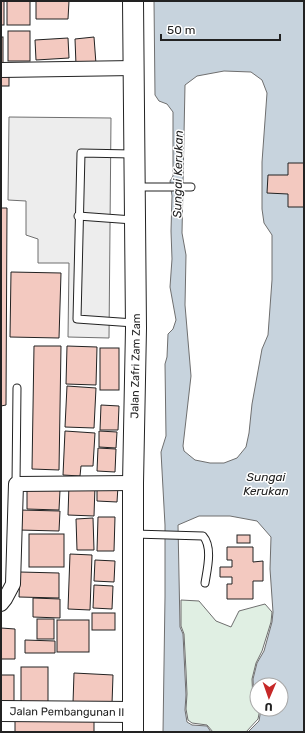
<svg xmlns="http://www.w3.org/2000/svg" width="305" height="733" font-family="Rubik,sans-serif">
	<rect width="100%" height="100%" fill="#fff"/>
	<polygon fill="#e0efe3" stroke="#6f6f6f" points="181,600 199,601 216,621 231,627 239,611 265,604 272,612 271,622 262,651 256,663 252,679 253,702 257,706 257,709 260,709 258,719 246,732 213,732 207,725 192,723 188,720 186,709 187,694 186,671 184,634 181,626"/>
	<polygon fill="#ededed" stroke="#6f6f6f" points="9,117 111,118 109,338 68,337 69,263 38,263 38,239 26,235 26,201 8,200"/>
	<path fill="#c7d3dd" stroke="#6f6f6f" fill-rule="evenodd" d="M154 1H304V732H248L259 721 261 709H281V685H257V704L254 701 253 679 257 663 264 651 272 622 273 612 270 569 271 537 257 521 230 516H199L178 525 180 627 183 634 186 695 185 710 187 722 192 725 207 726 211 732H163L165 597V525L161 452 166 436 165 364 167 357 168 334 173 329 176 320 170 287 172 259 171 231 172 196 170 181 173 176V112L167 104 159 101 155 95ZM224 71 251 72 262 80 267 93 262 162V209L264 223 272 235V280L268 335 262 349 252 404 249 433 246 447 237 458 224 463H210L195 460 184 451 183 446 191 376 185 305 186 255 182 233 185 85 197 76Z"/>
	<g fill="#f3c9c0" stroke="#222">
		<rect x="1" y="1" width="3" height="24"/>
		<rect x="7" y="1" width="23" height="24"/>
		<polygon points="36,1 69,1 68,19 36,19"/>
		<rect x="8" y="31" width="22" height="30"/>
		<rect x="1" y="37" width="2" height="27"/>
		<polygon points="94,37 96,64 76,65 75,39"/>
		<polygon points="68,38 69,58 36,60 35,40"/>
		<rect x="1" y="76" width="8" height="10"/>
		<polygon points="288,163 304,163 304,207 288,207 288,194 267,193 268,175 288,175"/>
		<polygon points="1,208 7,208 6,405 1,406"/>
		<polygon points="11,272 61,273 59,338 10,337"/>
		<polygon points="34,346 61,346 59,470 32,469"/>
		<polygon points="67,346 97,347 96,385 66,384"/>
		<rect x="100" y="348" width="19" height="42"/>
		<polygon points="67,386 96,388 94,428 65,427"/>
		<polygon points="101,405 119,406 118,430 100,430"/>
		<polygon points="65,431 95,433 93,466 81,466 80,476 63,475"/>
		<polygon points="99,431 117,432 116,448 99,447"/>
		<polygon points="98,448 116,449 115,472 97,471"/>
		<polygon points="69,484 95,486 94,516 68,515"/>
		<polygon points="97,485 118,486 117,502 97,501"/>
		<polygon points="27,489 60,490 59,510 27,509"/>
		<polygon points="20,510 60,511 59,531 19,530"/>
		<polygon points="98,517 115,517 114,551 97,551"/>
		<polygon points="93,518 94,550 77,550 76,519"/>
		<rect x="29" y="534" width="35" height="33"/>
		<rect x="237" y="535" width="13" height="8"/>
		<polygon points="227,547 253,547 253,562 263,561 263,581 253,581 253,599 227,599 227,584 232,584 232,577 220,577 220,567 232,567 232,560 227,560"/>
		<polygon points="70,554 92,555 90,610 68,609"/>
		<polygon points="95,560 115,561 114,582 94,581"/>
		<polygon points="20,572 59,573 59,598 19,597"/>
		<polygon points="94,585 113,586 112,609 93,608"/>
		<polygon points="33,598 60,599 60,618 33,617"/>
		<rect x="92" y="613" width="23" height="17"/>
		<rect x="37" y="619" width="17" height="20"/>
		<rect x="57" y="620" width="32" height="32"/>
		<polygon points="1,628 15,629 15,659 1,659"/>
		<polygon points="25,640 55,641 55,653 25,653"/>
		<rect x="21" y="667" width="27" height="37"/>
		<polygon points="74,673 113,675 112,704 73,703"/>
		<rect x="1" y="675" width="13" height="26"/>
		<polygon points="94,716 94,732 15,732 15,718"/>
	</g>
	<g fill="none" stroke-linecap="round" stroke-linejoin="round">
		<g stroke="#222" stroke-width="9">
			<g id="lane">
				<polyline points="132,154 81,153 77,319 134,323"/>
				<polyline points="135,187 191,187"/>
				<polyline points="78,216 133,220"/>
				<polyline points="16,484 17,388"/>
				<path d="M134 534 203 536C213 547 207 570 205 583"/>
			</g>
		</g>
		<g stroke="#222" stroke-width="16">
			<g id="street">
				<polyline points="1,70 134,68"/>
				<polyline points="1,604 5,599 13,584 16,484 133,483"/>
			</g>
		</g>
		<g stroke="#222" stroke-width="22">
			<g id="secondary">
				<path id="s1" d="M1 711 133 712"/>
				<path id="s2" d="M133 732V483L136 328 133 1"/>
			</g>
		</g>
		<use href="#lane" stroke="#fff" stroke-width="7"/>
		<use href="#street" stroke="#fff" stroke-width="14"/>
		<use href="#secondary" stroke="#fff" stroke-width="20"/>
	</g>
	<g text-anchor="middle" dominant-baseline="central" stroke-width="3" stroke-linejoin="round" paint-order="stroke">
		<g font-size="11" fill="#222" stroke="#fff">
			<text stroke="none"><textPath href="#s2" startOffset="366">Jalan Zafri Zam Zam</textPath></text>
			<text stroke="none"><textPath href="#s1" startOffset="66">Jalan Pembangunan II</textPath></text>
		</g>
		<g font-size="12" font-style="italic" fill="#222" stroke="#fff">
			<text transform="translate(178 174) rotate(-89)">Sungai Kerukan</text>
			<text x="266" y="477">Sungai<tspan x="266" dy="14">Kerukan</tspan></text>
		</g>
	</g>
	<rect width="305" height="733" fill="none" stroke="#222222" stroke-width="4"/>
	<g transform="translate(269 697) rotate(182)"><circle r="19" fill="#ffffff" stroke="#a7a7a7"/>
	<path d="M0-3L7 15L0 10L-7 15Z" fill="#c62828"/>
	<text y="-6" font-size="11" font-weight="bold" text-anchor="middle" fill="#222222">U</text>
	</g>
	<path d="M161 34v6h119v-6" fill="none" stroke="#222222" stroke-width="2"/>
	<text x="167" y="34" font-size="12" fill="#222222" stroke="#ffffff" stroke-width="3" paint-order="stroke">50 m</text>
</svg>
